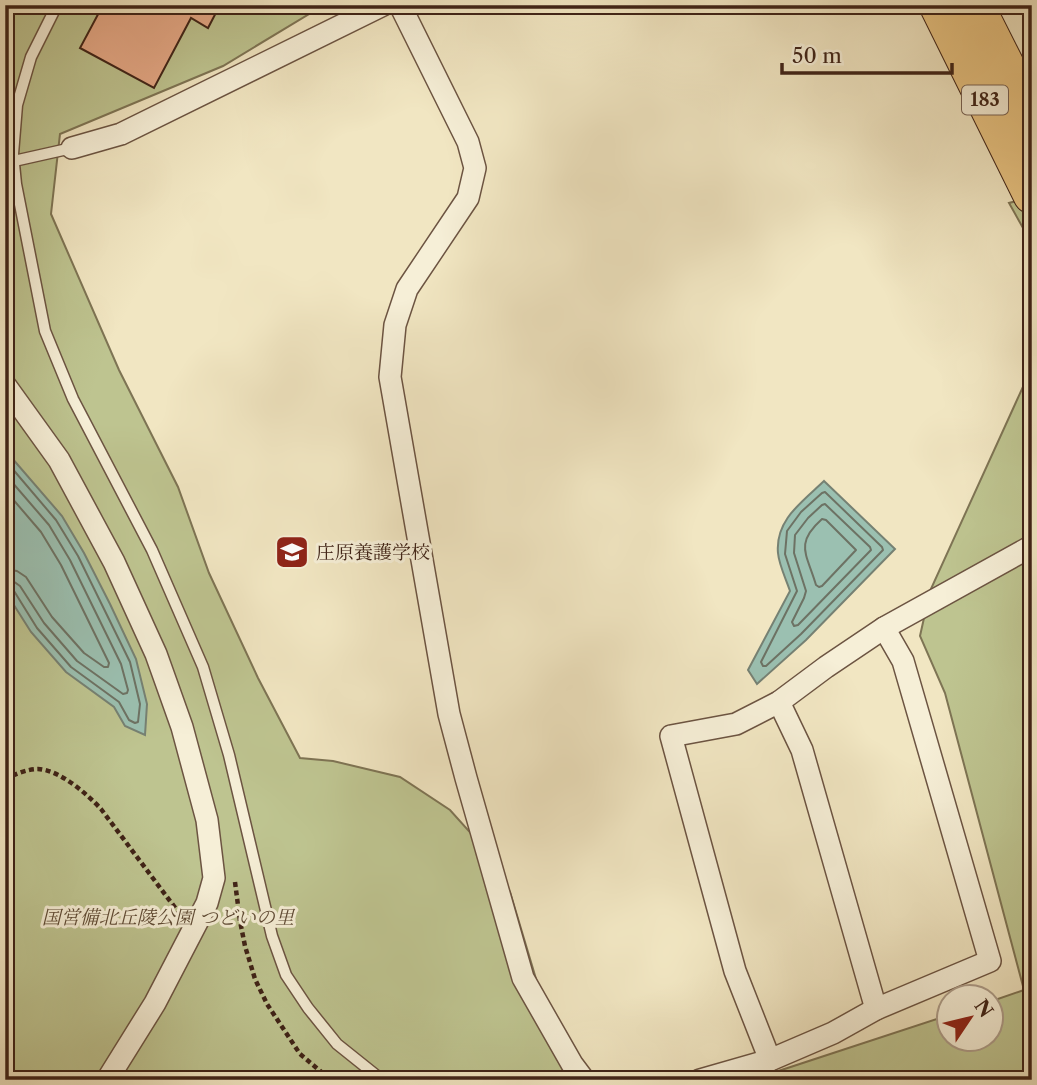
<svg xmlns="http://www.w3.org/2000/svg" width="1037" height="1085" font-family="'Libre Caslon Text','Noto Serif JP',serif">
	<rect width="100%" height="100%" fill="#f1e6c2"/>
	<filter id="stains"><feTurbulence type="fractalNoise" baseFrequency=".00286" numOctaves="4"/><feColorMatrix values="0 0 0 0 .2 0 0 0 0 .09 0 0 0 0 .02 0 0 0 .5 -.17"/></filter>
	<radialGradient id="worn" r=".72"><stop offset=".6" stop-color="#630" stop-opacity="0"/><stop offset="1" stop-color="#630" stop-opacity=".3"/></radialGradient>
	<g fill="#bec490" stroke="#7e7454" stroke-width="2">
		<polygon points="5,5 324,5 223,66 60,134 51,214 119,370 178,487 209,573 258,678 300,758 333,761 400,777 450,810 477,840 510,892 551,1029 593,1080 5,1080"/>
		<polygon points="1032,197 1032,244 1009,203"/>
		<polygon points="1032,367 1032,1080 751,1080 949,1015 950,1040 992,1040 992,1001 1024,990 945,693 920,636 930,591"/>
	</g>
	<g fill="#9bc0b1" stroke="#768173" stroke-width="2">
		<polygon points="5,450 62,516 84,553 110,604 136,659 147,704 145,735 125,726 114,707 66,672 31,632 5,591"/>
		<path d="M824 481 895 549 806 640 757 684 748 670 790 591C786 579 779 565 778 553 775 520 802 502 824 481Z"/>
	</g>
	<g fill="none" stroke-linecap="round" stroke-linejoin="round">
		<g stroke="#6d7264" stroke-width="2">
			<polyline points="5,460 56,520 78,556 130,662 140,704 138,722 135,723 129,720 119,702 71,667 37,628 14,591 5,588"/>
			<polyline points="5,474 49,525 70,560 121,664 128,690 127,693 123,694 77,661 44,623 20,586 13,581 5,580"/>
			<polyline points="5,490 41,532 61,565 109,663 108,667 104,667 84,653 52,617 26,577 17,571 5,569"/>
			<polygon points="825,492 882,547 883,550 801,634 766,666 763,666 761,662 797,591 785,554 787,531 801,512 822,493"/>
			<polygon points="825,504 870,547 871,550 798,625 794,626 792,622 804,598 806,591 794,553 795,535 808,518 822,505"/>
			<path d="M822 519 826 520 856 550 822 586 819 587 816 585C807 554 794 544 822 519Z"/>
		</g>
	</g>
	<polygon fill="#e6a987" stroke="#3f2317" stroke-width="2" points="103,5 220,5 208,28 191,18 154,88 80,48"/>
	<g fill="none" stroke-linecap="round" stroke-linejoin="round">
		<g stroke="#6c5442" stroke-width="13">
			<g id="lane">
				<polyline points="57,5 31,57 17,105 13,154 16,184 45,331 73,399 152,550 203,667 229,755 272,936 286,975 308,1008 337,1044 382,1080"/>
				<polyline points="14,161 72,148"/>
			</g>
		</g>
		<g stroke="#6c5442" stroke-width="24">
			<g id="street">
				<polyline points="400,5 468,142 475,168 468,198 407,289 395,325 390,377 449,714 466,778 523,978 572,1064 584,1080"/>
				<polyline points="72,148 121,134 383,5"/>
				<polyline points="5,385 59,460 114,562 156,654 166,682 182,727 207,820 214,878 207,903 155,1003 107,1080"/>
				<polyline points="779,702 802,750 876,1009"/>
				<polyline points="770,1060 735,971 671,736 736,724 779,702 826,667 884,628 1032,546"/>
				<polyline points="700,1080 770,1060 833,1033 876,1009 990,961 903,661 884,628"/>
			</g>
		</g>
		<g stroke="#3f2317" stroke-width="39">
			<g id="highway">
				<polyline points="938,5 1032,195"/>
				<polyline points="975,5 1032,118"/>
			</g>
		</g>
		<g stroke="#3f2317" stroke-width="4.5" stroke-dasharray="5 3.5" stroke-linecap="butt">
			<polyline points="5,354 13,365"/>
			<path d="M5 779C15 774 28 769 38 769 60 770 87 794 101 809L179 913"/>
			<polyline points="235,882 240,921 245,946 255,979 267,1004 300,1054 331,1080"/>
		</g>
		<use href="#lane" stroke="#f6efd7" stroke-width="10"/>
		<use href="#street" stroke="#f6efd7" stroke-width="21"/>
		<use href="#highway" stroke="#e8c381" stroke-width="37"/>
	</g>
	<defs>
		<g id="school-square" transform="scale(1.75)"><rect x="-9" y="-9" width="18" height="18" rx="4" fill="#8f2418" stroke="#f6efd7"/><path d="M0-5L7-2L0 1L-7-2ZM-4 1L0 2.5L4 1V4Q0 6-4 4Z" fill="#fff"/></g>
	</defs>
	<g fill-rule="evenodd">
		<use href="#school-square" x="292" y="552"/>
	</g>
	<g text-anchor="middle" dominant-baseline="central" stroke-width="6" stroke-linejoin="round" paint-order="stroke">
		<rect fill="#f6efd7" stroke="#766051" stroke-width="2" x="962" y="85.5" width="46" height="29" rx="5"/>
		<g font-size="18" font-weight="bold" fill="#3f2317">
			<text x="985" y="100">183</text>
		</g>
		<g font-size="19" fill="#3f2317" stroke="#f6efd7" text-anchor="start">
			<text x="316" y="552">庄原養護学校</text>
		</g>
		<g font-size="19" font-style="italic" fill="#5f4b35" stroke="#f6efd7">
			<text x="168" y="917">国営備北丘陵公園 つどいの里</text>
		</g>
	</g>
	<rect width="1037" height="1085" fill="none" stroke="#f1e6c2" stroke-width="28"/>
	<rect x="7" y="7" width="1023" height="1071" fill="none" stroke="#3f2317" stroke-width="3.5"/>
	<rect x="14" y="14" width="1009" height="1057" fill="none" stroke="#3f2317" stroke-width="2"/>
	<g transform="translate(970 1018) rotate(55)"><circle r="33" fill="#f6efd7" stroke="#ad9d8a" stroke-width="2"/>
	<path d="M0-5L12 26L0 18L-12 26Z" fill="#8f2418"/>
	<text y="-10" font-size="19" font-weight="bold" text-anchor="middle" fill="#3f2317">N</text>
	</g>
	<path d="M782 63v10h170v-10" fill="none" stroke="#3f2317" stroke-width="3.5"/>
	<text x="792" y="63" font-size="21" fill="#3f2317" stroke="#f6efd7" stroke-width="5" paint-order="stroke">50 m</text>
	<rect width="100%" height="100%" filter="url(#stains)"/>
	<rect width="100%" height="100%" fill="url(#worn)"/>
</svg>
